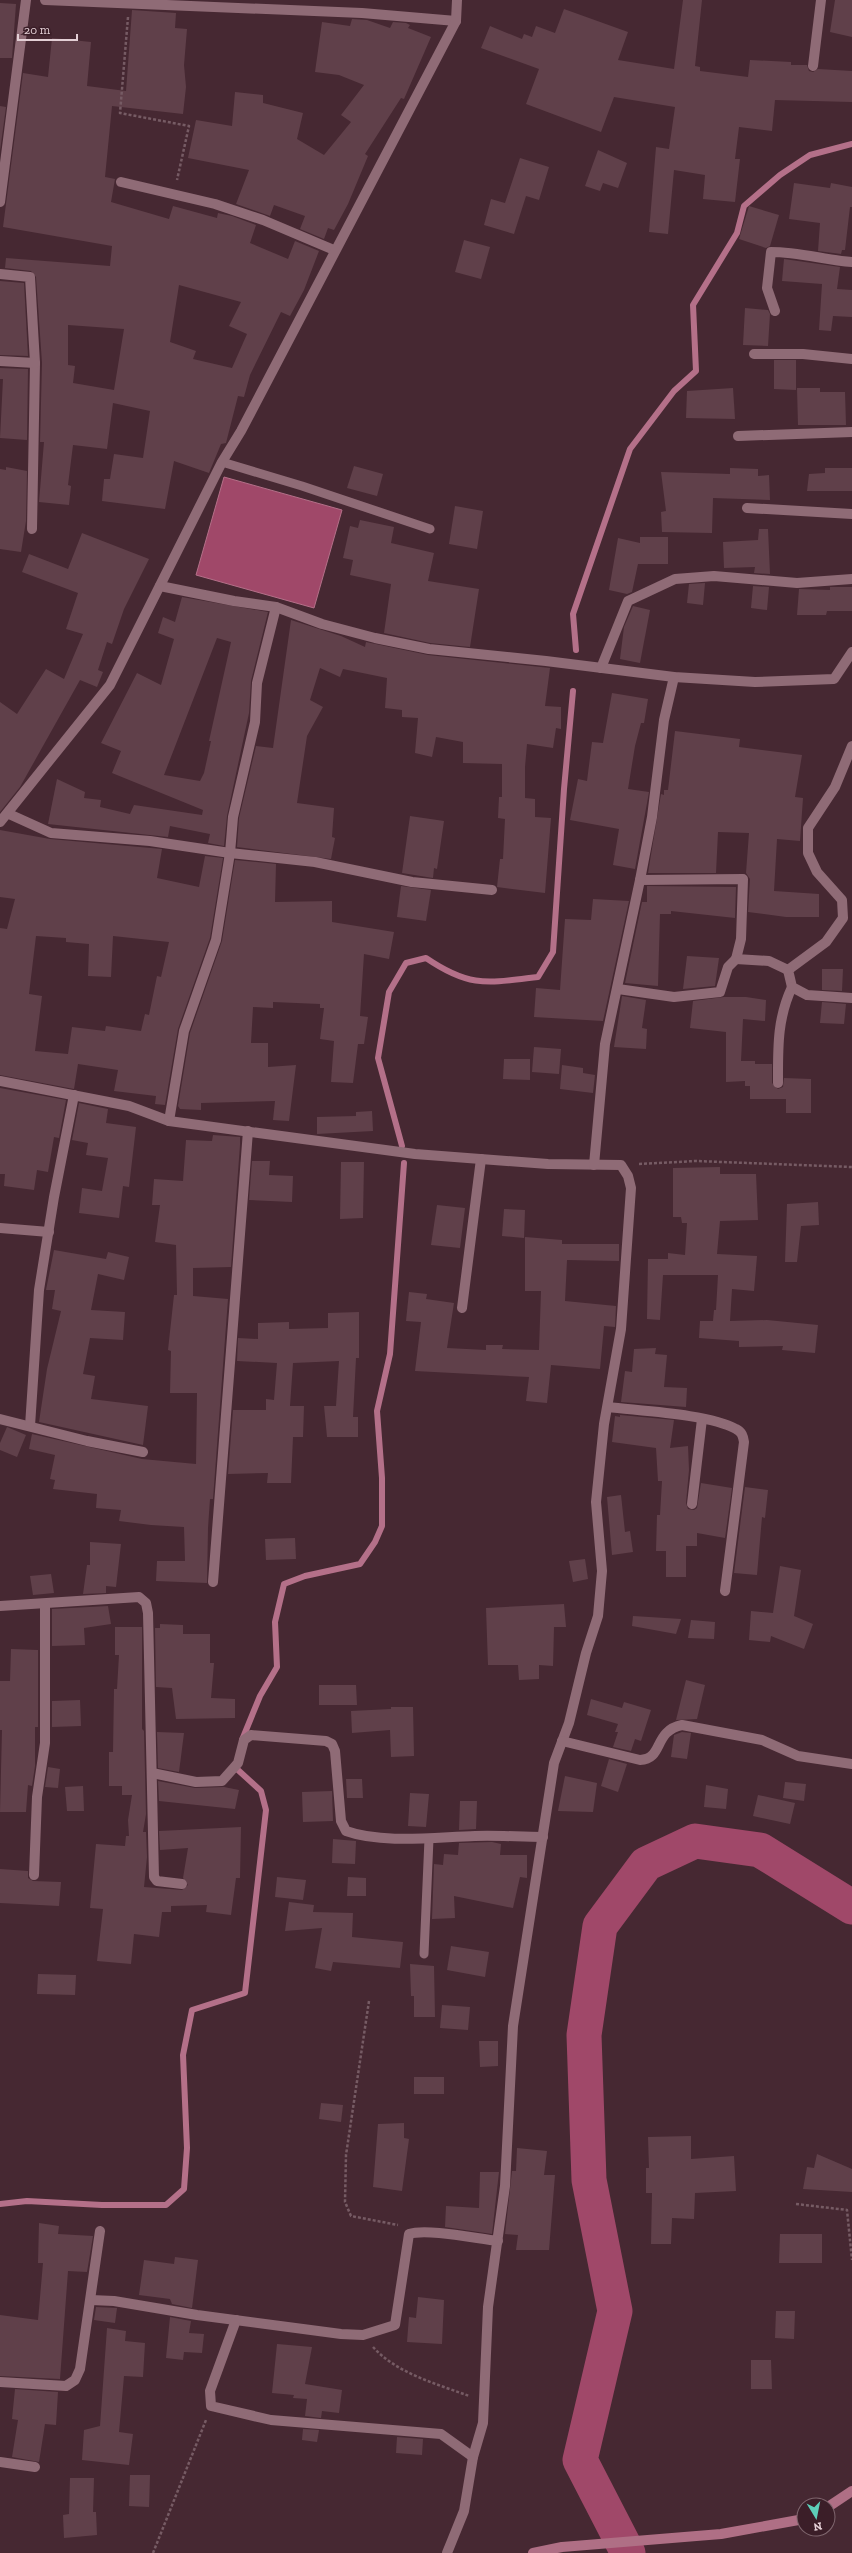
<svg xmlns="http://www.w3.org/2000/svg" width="852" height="2553" font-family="'Zilla Slab',serif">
	<rect width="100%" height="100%" fill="#462832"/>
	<polygon fill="#a04869" stroke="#b47089" points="224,477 342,510 314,608 196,575"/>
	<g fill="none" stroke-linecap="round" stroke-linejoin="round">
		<g stroke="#b47089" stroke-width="6">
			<polyline points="576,650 573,614 630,449 674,391 696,371 693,305 737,233 744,206 780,175 810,155 852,144"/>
			<path d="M402 1146 378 1058 389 992 406 963 426 958C470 988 487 983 538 977L553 952 564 789 573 691"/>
			<polyline points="242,1740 260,1696 277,1667 275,1622 284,1584 305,1576 360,1564 375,1542 382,1526 382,1478 377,1411 390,1354 404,1163"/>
			<polyline points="0,2204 27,2201 102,2205 166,2205 184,2189 187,2148 183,2055 192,2010 245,1993 266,1810 261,1791 238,1770 235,1764"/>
		</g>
		<polyline stroke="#a04869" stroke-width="35" points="628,2553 580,2460 615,2311 589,2180 584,2035 600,1926 646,1864 695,1841 760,1850 852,1907"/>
	</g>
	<g fill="#60404a" fill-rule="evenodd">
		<polygon points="683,0 702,0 695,66 700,67 700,71 748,77 750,60 791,62 791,65 807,65 809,71 813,72 818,69 852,71 852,102 775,100 772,131 739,127 735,159 740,159 735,202 703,199 705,175 674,170 668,234 649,232 656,147 669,149 675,107 614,97 601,132 526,104 539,69 481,48 490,26 522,39 524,34 532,37 536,26 555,33 564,9 628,32 618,60 674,69"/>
		<polygon points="835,0 852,0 852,37 830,32"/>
		<polygon points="0,3 16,4 12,58 0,58"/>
		<path d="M132 10 176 13 175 28 187 29 184 65 186 87 183 114 112 106 105 177 115 179 111 202 169 219 173 206 217 218 218 213 232 216 256 225 250 243 288 259 295 241 319 251 304 290 290 316 281 312 250 375 244 397 238 396 226 443 221 444 209 473 174 461 165 509 102 501 104 479H110L114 454 143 458 150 411 113 403 107 449 73 445 68 485 71 486 69 505 39 502 44 442H40L42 363 36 277 31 271 5 268 6 258 110 266 112 246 3 227 23 73 48 77 52 38 91 42 87 86 126 91ZM179 285 241 302 229 326 247 334 232 368 193 359 196 351 170 342ZM68 325 124 329 114 390 73 383 75 366 68 365Z"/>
		<polygon points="352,19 367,20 390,28 393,22 406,23 410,25 408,28 431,37 404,99 401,98 365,154 368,156 348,204 334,230 328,228 324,239 300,229 305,216 274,205 270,216 236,204 249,170 188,158 196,120 232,126 235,92 263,95 263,103 303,113 297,139 324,155 351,122 341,115 364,85 339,75 315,72 322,22 350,26"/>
		<polygon points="0,106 6,107 0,151"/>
		<polygon points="598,150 627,163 618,188 603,183 600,191 585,186"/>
		<polygon points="520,158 549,167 539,200 526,196 514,234 484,225 491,199 505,203"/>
		<polygon points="794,183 830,188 831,183 852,187 852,207 850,207 845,250 842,250 841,254 818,251 820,223 789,219"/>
		<polygon points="749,206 779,215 770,246 766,248 739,239"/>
		<polygon points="464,240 490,247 481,279 455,272"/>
		<polygon points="784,259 840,267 837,289 852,290 852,317 833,316 831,331 819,330 822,284 782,281"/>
		<polygon points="0,281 24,283 28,356 0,355"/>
		<polygon points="745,308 768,310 770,314 768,346 743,345"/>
		<polygon points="774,360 796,360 796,390 774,389"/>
		<polygon points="0,368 28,369 27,440 0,438 3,379 0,379"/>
		<polygon points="733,388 735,419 686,418 687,391"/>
		<polygon points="797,388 820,388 820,392 845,392 846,425 798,425"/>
		<polygon points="354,466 383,474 377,496 347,488"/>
		<polygon points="6,467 27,471 26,521 21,552 0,549 0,469 6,470"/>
		<polygon points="730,468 758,469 758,476 769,475 770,500 713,498 712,533 662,532 661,512 666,511 661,472 730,474"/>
		<polygon points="825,468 852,468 852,491 807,491 809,474 825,473"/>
		<polygon points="455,506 483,511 477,549 449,544"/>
		<polygon points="360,520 394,527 391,543 434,553 428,581 479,589 470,647 430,643 384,633 391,584 350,575 353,560 343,558 350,526 358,528"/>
		<polygon points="759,529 768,529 770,574 754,573 755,567 724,568 723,542 758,540"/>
		<polygon points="82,533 149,559 124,609 112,644 107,642 98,670 103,672 97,687 80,680 20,787 0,812 0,702 17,714 46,669 64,679 83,634 66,629 78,593 22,572 29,554 68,569"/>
		<polygon points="640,537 668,537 668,564 638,564 632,592 627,594 609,590 618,538 640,543"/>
		<polygon points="705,583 703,605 687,603 689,584"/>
		<polygon points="753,586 769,587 767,610 751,608"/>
		<polygon points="830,587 852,587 852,611 827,611 826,615 797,615 799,589 830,590"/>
		<path d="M182 597 268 612 251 681 249 713 227 816 224 846 208 843 210 834 170 826 168 837 48 824 57 779 85 792 84 798 101 800 100 807 130 814 134 805 202 815 203 810 112 773 121 751 101 743 137 673 161 685 174 639 158 633 163 617 175 622ZM217 638 231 642 209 741H211L204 773 200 781 164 775Z"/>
		<polygon points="633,606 650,610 640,663 620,659 624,627"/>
		<polygon points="291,620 341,636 365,647 366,642 428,655 550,668 545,706 561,707 561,729 556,728 553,748 527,744 525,767 525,798 535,799 535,817 551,818 545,893 497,887 500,859 503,859 505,819 498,818 499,797 502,797 502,764 463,763 463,742 436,737 432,757 415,753 418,718 402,717 402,710 385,708 387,678 343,669 340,677 320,668 310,700 323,707 307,736 297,803 334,808 332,837 335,838 331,859 237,847 239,818 256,746 273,748"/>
		<polygon points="612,693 648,699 644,723 641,723 635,746 628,789 649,792 635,869 613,865 619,829 570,820 578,779 587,781 592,742 603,743"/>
		<polygon points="675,731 740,739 739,747 802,755 795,797 803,798 800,841 777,839 774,891 819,894 819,917 786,917 748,912 750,879 746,873 749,833 718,832 716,873 648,873 661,794 664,795 664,790 668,790"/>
		<polygon points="410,816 444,821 437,869 434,868 433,878 402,873"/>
		<path d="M0 830 50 839 162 849 157 878 199 887 205 856 223 858 210 938 178 1029 165 1105 155 1104 156 1096 114 1091 118 1070 78 1064 74 1089 0 1075V928L7 929 15 899 0 897ZM36 936 66 938V942L89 944 88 976 111 977 113 936 169 942 161 977 157 976 149 1015 145 1014 141 1031 106 1026 105 1031 72 1027 68 1054 35 1051 42 996 29 994Z"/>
		<polygon points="235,860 276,864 275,902 332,901 332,922 394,932 389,959 364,954 360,1016 368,1017 364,1044 358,1044 353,1083 331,1082 334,1041 320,1039 324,1008 320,1008 320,1004 273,1002 273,1008 253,1007 251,1043 268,1043 268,1067 296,1065 289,1121 273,1120 275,1101 201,1103 201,1110 180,1109 178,1106 190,1033 222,941"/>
		<polygon points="401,886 431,890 426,921 397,917"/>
		<polygon points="647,886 736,887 735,918 671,911 671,914 660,914 658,986 625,983 642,902 647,902"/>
		<polygon points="593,899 629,901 603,1021 534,1017 536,988 560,990 565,919 591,920"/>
		<polygon points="687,956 719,958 715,986 683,989"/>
		<polygon points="822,969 843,969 842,991 822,990"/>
		<polygon points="622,996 646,1000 642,1028 647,1029 646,1049 614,1047"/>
		<polygon points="724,997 746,997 766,1000 765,1021 743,1019 741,1061 755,1061 755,1064 772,1064 772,1083 778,1089 783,1087 784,1078 811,1079 811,1113 786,1113 786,1099 750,1099 750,1086 745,1086 745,1081 726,1082 726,1032 690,1028 693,1001"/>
		<polygon points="822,1002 846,1004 844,1024 820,1023"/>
		<polygon points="534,1047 561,1049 559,1074 532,1072"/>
		<polygon points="504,1059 530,1059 530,1080 503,1079"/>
		<polygon points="562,1065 583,1068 583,1073 595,1075 593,1093 560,1089"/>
		<polygon points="0,1088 66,1100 59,1138 54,1137 48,1172 37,1170 34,1190 4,1186 5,1174 0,1174"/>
		<polygon points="79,1103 108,1109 106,1123 136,1127 129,1187 123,1186 119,1218 79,1213 82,1188 102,1191 108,1158 86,1155 88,1143 72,1140"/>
		<polygon points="372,1111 373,1131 317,1134 317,1117 356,1116 356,1112"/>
		<polygon points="213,1135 240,1137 240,1145 231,1267 193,1268 193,1296 228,1299 213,1499 210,1499 208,1528 207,1583 156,1581 157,1561 185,1561 184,1527 151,1525 119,1521 121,1510 96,1508 97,1494 53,1489 55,1480 50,1479 55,1455 29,1449 32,1434 142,1459 196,1464 197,1393 170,1393 171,1351 168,1350 174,1295 177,1295 176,1245 155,1242 160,1205 152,1205 154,1179 183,1181 186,1140 212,1141"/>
		<polygon points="252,1161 270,1161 269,1175 293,1176 292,1202 249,1200"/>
		<polygon points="341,1162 364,1162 363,1218 340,1219"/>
		<polygon points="720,1167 720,1174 756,1174 758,1220 720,1221 717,1254 757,1256 754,1291 732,1289 730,1321 767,1320 818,1325 815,1353 782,1350 783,1346 739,1347 739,1341 699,1338 700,1321 713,1321 714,1310 716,1310 718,1275 663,1275 660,1320 647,1319 648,1259 668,1259 668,1253 685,1255 687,1223 682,1223 681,1217 673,1217 673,1168"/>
		<polygon points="818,1202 819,1225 801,1226 797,1262 785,1262 787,1204"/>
		<polygon points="437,1205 465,1208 460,1248 431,1245"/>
		<polygon points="504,1209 525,1210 524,1238 502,1236"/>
		<polygon points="525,1237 562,1240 562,1244 619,1244 619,1261 567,1260 565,1301 616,1306 615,1327 604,1326 600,1369 551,1365 547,1403 526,1401 529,1377 415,1371 421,1322 406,1321 409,1292 427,1294 426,1299 454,1303 447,1348 486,1350 486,1345 503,1345 502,1349 539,1350 541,1291 525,1291"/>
		<polygon points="54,1250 106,1259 108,1252 129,1257 124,1280 98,1274 91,1310 125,1312 123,1340 90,1338 83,1374 95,1376 91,1399 148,1406 143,1445 39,1422 47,1369 61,1311 52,1309 55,1290 46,1290"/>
		<polygon points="359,1312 359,1358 356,1358 353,1417 358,1417 358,1437 327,1437 324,1406 336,1406 339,1361 293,1363 290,1406 304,1406 303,1437 293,1437 291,1483 267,1483 268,1473 228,1474 233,1410 266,1410 266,1399 274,1400 277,1363 237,1361 238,1338 258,1339 258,1323 289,1322 289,1329 328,1328 328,1313"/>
		<polygon points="656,1348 655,1354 667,1355 664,1387 687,1388 686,1407 621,1402 625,1371 632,1372 634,1349"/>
		<polygon points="620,1415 674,1420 670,1448 688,1446 689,1470 686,1503 688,1509 694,1510 697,1508 701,1483 732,1488 725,1538 697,1533 697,1546 686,1546 686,1577 666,1577 666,1551 656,1551 657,1515 660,1515 662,1481 658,1481 656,1448 612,1442 615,1416 620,1417"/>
		<polygon points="7,1427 26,1435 17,1457 0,1450 0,1443"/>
		<polygon points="745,1487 768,1490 765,1518 762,1517 757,1575 734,1573"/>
		<polygon points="621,1495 625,1532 630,1531 633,1552 612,1555 607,1497"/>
		<polygon points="295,1538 296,1559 266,1560 265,1539"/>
		<polygon points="90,1542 121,1544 116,1587 106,1586 106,1593 83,1594 87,1565 90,1565"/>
		<polygon points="585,1559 588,1579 573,1582 569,1561"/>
		<polygon points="780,1566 801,1570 794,1616 813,1624 804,1649 771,1636 770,1642 749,1640 751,1611 773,1613"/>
		<polygon points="51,1574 54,1593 33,1595 30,1576"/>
		<polygon points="564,1604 566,1627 554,1627 553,1666 539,1665 539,1679 519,1680 518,1665 488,1665 486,1608"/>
		<polygon points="108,1606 111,1624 84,1628 85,1645 52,1646 52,1609"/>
		<polygon points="633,1616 681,1619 676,1634 632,1626"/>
		<polygon points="691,1620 715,1622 714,1639 688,1638"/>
		<polygon points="160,1624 183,1625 183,1634 210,1634 210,1663 214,1663 211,1698 235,1699 235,1718 176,1719 172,1688 156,1687 155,1628 160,1628"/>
		<polygon points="115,1627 142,1627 142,1729 144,1731 146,1814 143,1832 146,1832 147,1857 144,1887 182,1890 188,1885 183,1878 188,1848 160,1850 159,1831 241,1827 240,1878 236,1878 231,1915 206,1912 207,1905 171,1906 171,1912 162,1912 159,1937 134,1934 131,1964 97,1961 103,1909 90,1908 96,1844 125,1846 126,1836 129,1836 128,1820 132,1795 122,1795 122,1786 109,1786 109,1752 113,1752 114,1689 117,1689 119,1655 115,1655"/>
		<polygon points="11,1649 38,1650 38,1727 35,1727 35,1766 32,1786 28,1785 26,1812 0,1812 2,1730 0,1730 0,1681 10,1681"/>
		<polygon points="686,1680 705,1685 697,1719 676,1720"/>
		<polygon points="319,1685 356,1685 357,1705 319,1705"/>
		<polygon points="591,1699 622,1708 624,1702 651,1710 641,1741 635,1739 631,1751 613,1747 618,1732 615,1732 618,1724 587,1715"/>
		<polygon points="80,1700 81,1726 52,1727 52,1701"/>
		<polygon points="391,1707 413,1707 414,1756 391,1757 390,1730 352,1733 351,1711 391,1709"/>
		<polygon points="157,1732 184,1733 179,1772 158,1768"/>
		<polygon points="682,1732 691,1733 687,1759 671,1757 674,1735"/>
		<polygon points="609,1759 627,1764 618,1792 601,1786"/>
		<polygon points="48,1767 60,1769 58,1788 45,1787"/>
		<polygon points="565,1776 597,1783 593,1812 558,1811"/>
		<polygon points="346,1779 362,1779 363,1798 347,1798"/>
		<polygon points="158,1781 195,1788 224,1787 239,1790 235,1809 159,1801"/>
		<polygon points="785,1782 806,1784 804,1801 783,1798"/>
		<polygon points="706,1785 728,1789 726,1809 704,1807"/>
		<polygon points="83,1786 84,1811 67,1811 65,1787"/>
		<polygon points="332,1791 333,1821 303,1822 302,1792"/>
		<polygon points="410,1793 429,1794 426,1827 408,1826"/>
		<polygon points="758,1795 795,1803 790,1824 753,1816"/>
		<polygon points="460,1801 477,1801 476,1829 459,1830"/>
		<polygon points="333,1839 356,1841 355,1864 332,1863"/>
		<polygon points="492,1842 501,1844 500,1855 527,1855 527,1878 520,1877 513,1908 454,1896 455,1918 432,1919 434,1864 443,1865 444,1854 458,1855 459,1843"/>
		<polygon points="0,1869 28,1871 28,1878 33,1881 61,1882 59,1906 0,1903"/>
		<polygon points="277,1877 306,1880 303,1900 275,1897"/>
		<polygon points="348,1877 366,1878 366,1896 347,1896"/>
		<polygon points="289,1902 314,1905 313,1912 353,1913 352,1937 403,1942 400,1968 333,1962 331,1971 315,1968 322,1928 285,1931"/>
		<polygon points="451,1946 489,1952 485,1977 447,1970"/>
		<polygon points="410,1964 434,1966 435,2017 414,2017 414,1996 411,1996"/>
		<polygon points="38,1974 76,1975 75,1995 37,1994"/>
		<polygon points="442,2005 470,2007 468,2030 440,2028"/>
		<polygon points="479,2041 498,2041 498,2066 480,2067"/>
		<rect x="414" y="2077" width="30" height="17"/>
		<polygon points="321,2103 343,2105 341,2122 319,2119"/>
		<polygon points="404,2123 404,2138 409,2139 402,2191 373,2187 378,2124"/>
		<polygon points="691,2136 691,2159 734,2156 736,2191 695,2193 694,2219 672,2218 671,2244 651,2244 652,2193 646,2193 646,2168 649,2168 648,2137"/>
		<polygon points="517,2148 547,2151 544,2175 555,2175 549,2250 516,2250 518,2235 505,2234 512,2171 516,2171"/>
		<polygon points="817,2154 852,2169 852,2192 803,2189 807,2167 814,2168"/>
		<polygon points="480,2172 499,2172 492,2234 445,2227 446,2206 479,2208"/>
		<polygon points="39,2223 59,2226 58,2234 93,2236 87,2272 68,2271 60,2379 0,2376 0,2315 38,2320 43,2263 38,2263"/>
		<polygon points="780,2234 822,2234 822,2263 779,2263"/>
		<polygon points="175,2257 198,2260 192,2308 172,2304 170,2299 139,2295 144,2260 174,2264"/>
		<polygon points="418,2297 444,2300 442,2344 407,2342 409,2317 416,2318"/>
		<polygon points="96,2307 117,2308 115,2323 94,2320"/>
		<polygon points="776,2311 795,2311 794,2339 775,2338"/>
		<polygon points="170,2317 191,2321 189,2333 204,2334 202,2353 184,2352 183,2360 166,2358"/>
		<polygon points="107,2328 126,2331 125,2341 145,2343 143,2377 124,2376 119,2432 133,2434 129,2465 82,2460 84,2430 100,2426"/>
		<polygon points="277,2344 312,2347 305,2384 342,2390 339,2413 322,2411 321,2418 305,2416 307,2399 293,2398 294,2395 272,2393"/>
		<polygon points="751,2360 771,2360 772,2389 751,2389"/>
		<polygon points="15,2389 58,2392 56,2425 45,2424 39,2462 12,2457 18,2420 12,2419"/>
		<polygon points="303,2429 319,2430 317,2442 302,2440"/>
		<polygon points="397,2437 423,2439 422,2455 396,2453"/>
		<polygon points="130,2475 150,2475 149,2507 129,2506"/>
		<polygon points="70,2478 94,2478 93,2512 96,2512 97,2535 64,2538 63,2515 69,2514"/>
	</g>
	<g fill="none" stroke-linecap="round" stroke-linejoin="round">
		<g stroke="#765b64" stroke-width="2.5" stroke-dasharray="3 2" stroke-linecap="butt">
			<polyline points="128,17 120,113 189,126 177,180"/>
			<polyline points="639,1164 696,1161 852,1167"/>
			<polyline points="369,2001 346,2155 345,2202 351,2216 398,2225"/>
			<polyline points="796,2204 847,2210 852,2260"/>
			<path d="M373 2347C396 2373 437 2384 469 2396"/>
			<polyline points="153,2553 206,2420"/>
		</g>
		<g stroke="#8f6b76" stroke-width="9">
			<polyline points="222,462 302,486 430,529"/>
			<polyline points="424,1954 429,1839"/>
		</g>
		<g stroke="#8f6b76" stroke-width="10">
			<polyline points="45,0 362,13 456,21"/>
			<polyline points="813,66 821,0"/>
			<polyline points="121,182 215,204 263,220 334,250"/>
			<polyline points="0,202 26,0"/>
			<polyline points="0,274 30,277 35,363 32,529"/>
			<path d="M775 311 767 288 771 252C799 252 825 260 852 262"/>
			<polyline points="754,354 803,354 852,359"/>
			<polyline points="0,361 35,363"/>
			<polyline points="738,436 852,432"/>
			<polyline points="747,508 852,514"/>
			<polyline points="160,586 234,601 276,607 322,624 375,638 429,649 546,661 674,677 755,682 834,679 852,652"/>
			<polyline points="601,668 628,601 675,579 714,576 797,583 852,579"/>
			<polyline points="852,746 835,787 808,828 808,853 817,872 842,900 843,918 826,942 788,970 792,987 807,995 852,998"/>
			<polyline points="9,814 51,833 150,841 230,853 315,862 412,882 492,890"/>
			<polyline points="0,822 110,685 222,462 241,431 456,21 457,0"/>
			<polyline points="640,880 743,879 741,939 736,959 769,961 788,970"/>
			<polyline points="618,989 674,997 720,992 728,967 736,959"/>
			<polyline points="0,1081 129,1106 169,1121 415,1154 548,1164 621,1165 628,1176 631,1188 621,1329 604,1424 596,1502 602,1571 598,1616 586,1653 569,1723 554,1763 513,2026 505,2186 488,2307 483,2423 473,2457 464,2511 447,2553"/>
			<path d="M778 1083C778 1048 777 1019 792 987"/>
			<polyline points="169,1121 184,1031 216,940 230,853 233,817 255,722 257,683 276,607"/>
			<polyline points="594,1165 605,1044 640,880 652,817 664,720 674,677"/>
			<polyline points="0,1228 49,1232"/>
			<polyline points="462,1308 481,1159"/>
			<path d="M608 1407C641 1411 709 1414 736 1429 742 1432 743 1436 744 1442L725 1591"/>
			<polyline points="0,1419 87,1441 143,1452"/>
			<polyline points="30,1426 39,1290 54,1197 74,1095"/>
			<polyline points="692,1504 702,1419"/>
			<polyline points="213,1582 248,1131"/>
			<polyline points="0,1606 139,1597 146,1603 148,1613 154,1877 157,1881 182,1884"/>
			<path d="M562 1741 640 1760C664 1759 653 1731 682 1725L762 1740 798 1756 852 1764"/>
			<path d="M152 1773 196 1782 222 1781 238 1763 244 1740 251 1735 326 1741 332 1744 335 1751 341 1821 346 1831C382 1844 436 1837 475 1836 497 1835 520 1837 543 1837"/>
			<polyline points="34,1875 37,1797 45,1743 45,1604"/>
			<path d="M91 2300 114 2301 197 2315 341 2334 363 2335 395 2325 409 2234C427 2228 478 2239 498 2241"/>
			<polyline points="236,2320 210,2391 211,2406 271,2420 441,2434 473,2457"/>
			<polyline points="0,2382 66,2386 75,2380 80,2369 100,2231"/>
			<polyline points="0,2462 35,2467"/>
		</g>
		<g stroke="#af6f85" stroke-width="10">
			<polyline points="828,2507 852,2491"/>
			<polyline points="533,2553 562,2547 721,2534 804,2519"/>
		</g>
	</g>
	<g transform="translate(816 2517) rotate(170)"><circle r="19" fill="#3b1e28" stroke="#7e656d"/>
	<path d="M0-3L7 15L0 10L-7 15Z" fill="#5dceb8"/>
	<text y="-6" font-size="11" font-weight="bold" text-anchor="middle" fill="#e3cfd5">N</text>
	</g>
	<path d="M18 34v6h59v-6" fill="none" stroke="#e3cfd5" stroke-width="2"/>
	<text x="24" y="34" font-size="12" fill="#e3cfd5" stroke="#3b1e28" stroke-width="3" paint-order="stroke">20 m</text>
</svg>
